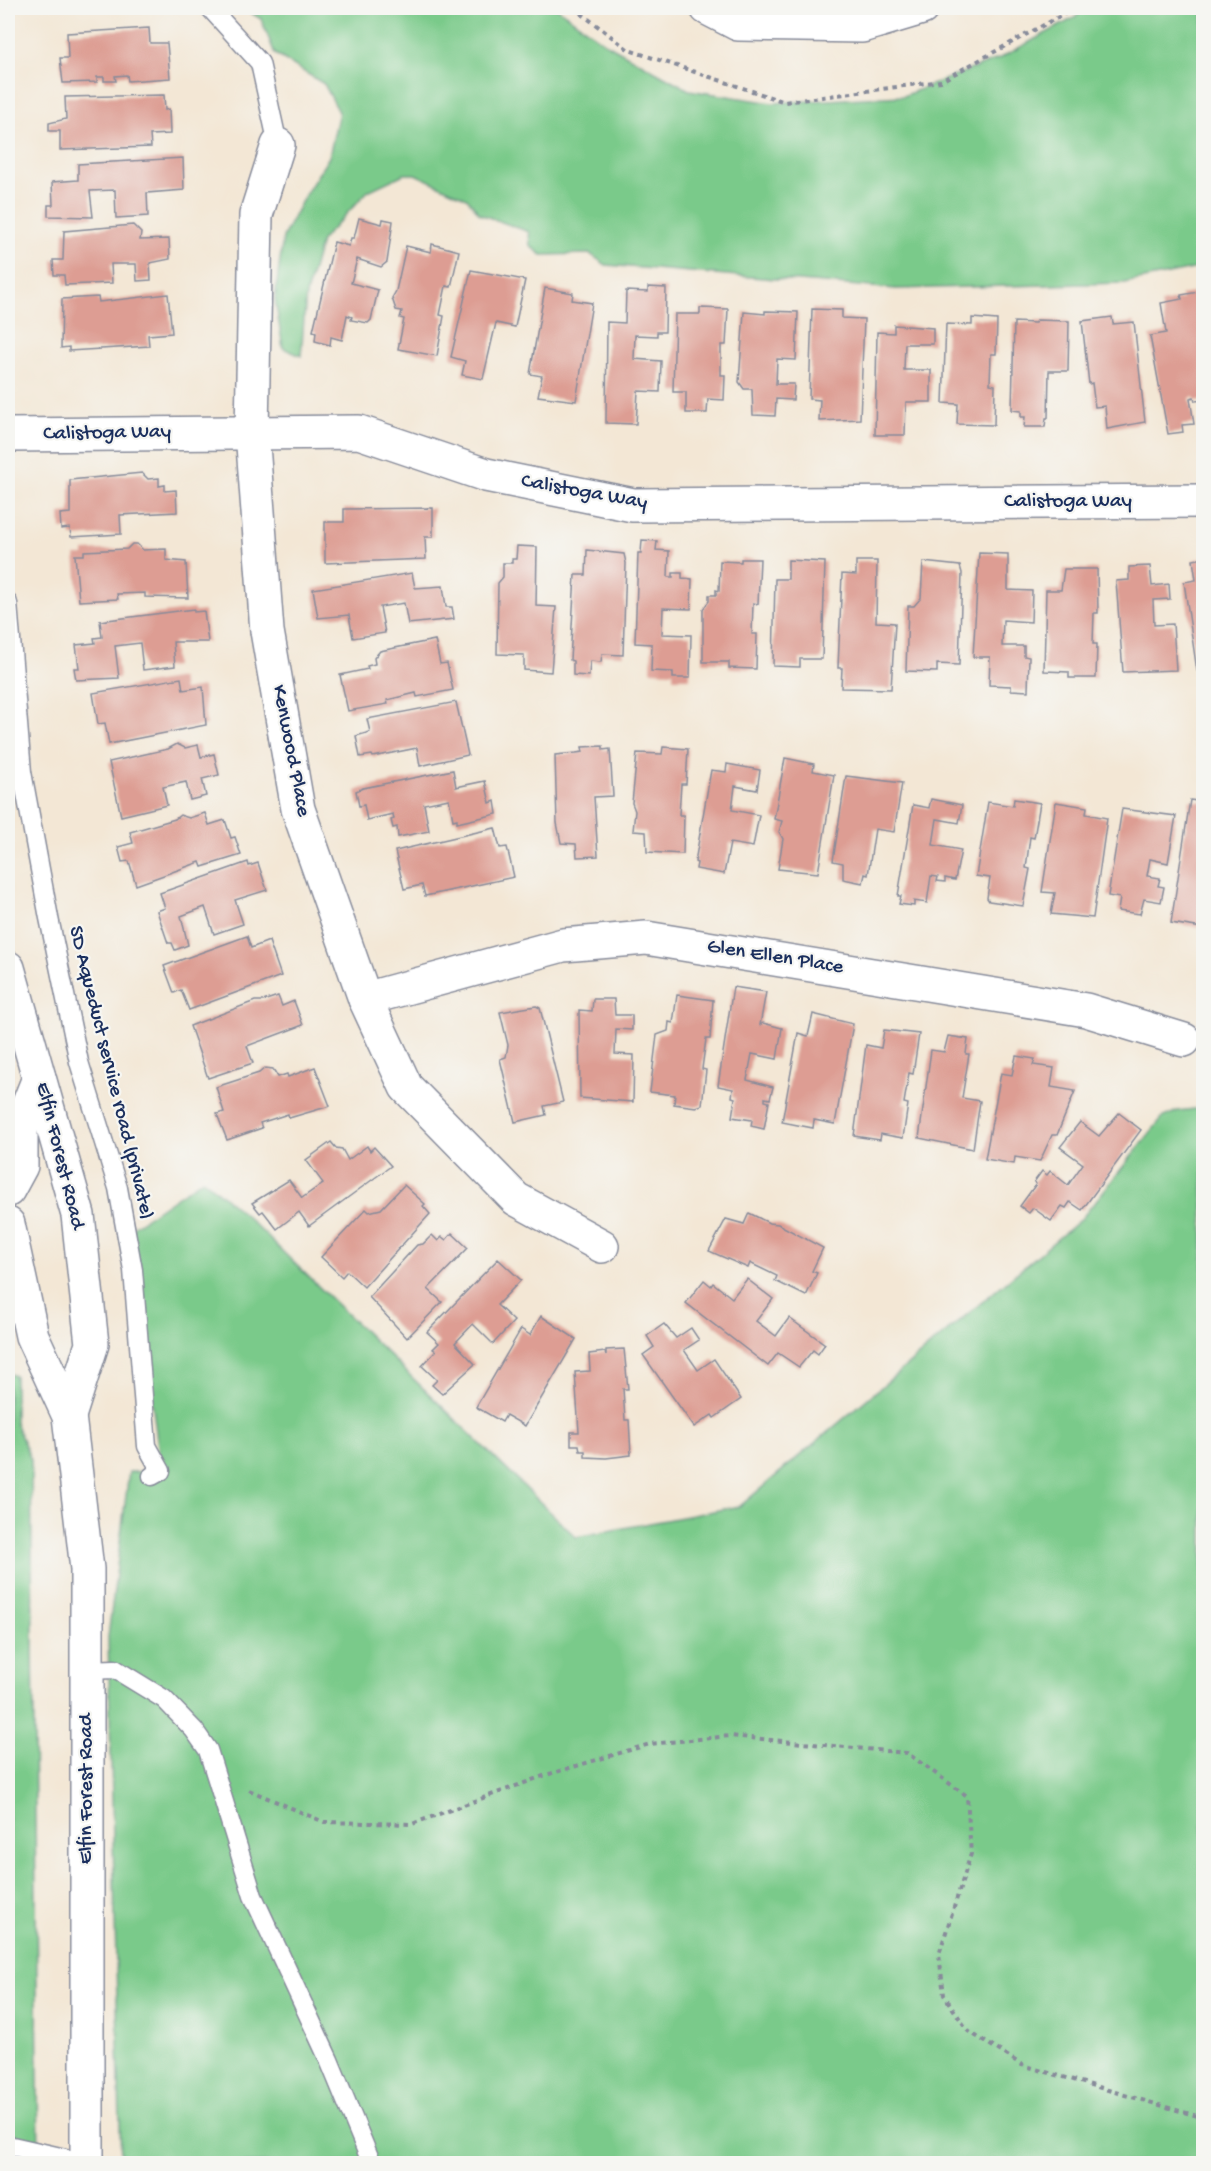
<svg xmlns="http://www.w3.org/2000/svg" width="1211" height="2171" font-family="'Gochi Hand',sans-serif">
	<rect width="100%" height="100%" fill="#f6f6f2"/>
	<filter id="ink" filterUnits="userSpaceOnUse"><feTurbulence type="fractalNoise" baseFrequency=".0167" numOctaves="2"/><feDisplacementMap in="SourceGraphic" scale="12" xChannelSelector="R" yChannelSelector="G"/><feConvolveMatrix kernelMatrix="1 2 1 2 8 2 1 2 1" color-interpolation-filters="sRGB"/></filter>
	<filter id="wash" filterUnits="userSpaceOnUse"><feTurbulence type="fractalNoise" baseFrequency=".008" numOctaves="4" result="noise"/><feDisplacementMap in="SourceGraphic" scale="24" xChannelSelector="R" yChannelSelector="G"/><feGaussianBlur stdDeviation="1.35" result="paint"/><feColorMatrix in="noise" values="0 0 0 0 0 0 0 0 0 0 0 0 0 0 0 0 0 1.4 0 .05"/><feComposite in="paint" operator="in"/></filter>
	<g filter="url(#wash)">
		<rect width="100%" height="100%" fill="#f3e7d5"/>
		<g fill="#7aca8a" stroke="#4a7c74" stroke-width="1.5">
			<polygon points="243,8 557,8 605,43 689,90 772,103 903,96 1000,58 1076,17 1084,8 1203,8 1203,267 1124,283 896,289 606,265 590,254 542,255 530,246 529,232 480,214 467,198 415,174 404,174 368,191 321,241 306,294 301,356 283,348 275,299 283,237 305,195 329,157 339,112 324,84 275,54 261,19"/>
			<polygon points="1203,1108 1203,2163 121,2163 108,1637 129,1472 161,1471 130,1229 203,1179 245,1215 576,1537 740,1506 1082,1218 1162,1118 1177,1111"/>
			<polygon points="8,1373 15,1376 15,1422 31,1460 39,2163 8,2164"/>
		</g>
		<g id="blocks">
			<g fill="#dd9d93">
				<polygon points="149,28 150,43 167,43 170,78 128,81 127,75 115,76 116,81 104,81 104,77 97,77 97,82 63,83 60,58 68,58 67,33"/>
				<polygon points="164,95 165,110 169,109 170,134 150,135 151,147 60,150 60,131 49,131 49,123 66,119 65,97"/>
				<polygon points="183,158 184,190 147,193 148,216 116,218 115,190 90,191 93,217 48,216 48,205 53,205 52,182 78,180 78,164"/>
				<polygon points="359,218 382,224 383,219 393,221 387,262 381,267 357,259 351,283 378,290 371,320 368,323 351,320 352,317 347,315 342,340 331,337 330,345 315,341 316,332 313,331 334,242 349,246 351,238 354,238"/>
				<polygon points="133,225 141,233 140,240 169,239 170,259 150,263 151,280 137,281 136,264 111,264 112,283 65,285 64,275 54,275 53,260 63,260 64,231"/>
				<polygon points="432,244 459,251 451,287 446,286 440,315 444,316 437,356 398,349 404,319 400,318 402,311 396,310 392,298 396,291 406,246 431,252"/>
				<polygon points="471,270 525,280 515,327 496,323 483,379 462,375 465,361 451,357"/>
				<polygon points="648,287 666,288 665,332 657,332 657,336 635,335 634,359 661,361 660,392 638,391 636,424 606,423 607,322 625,323 626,291 648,292"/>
				<polygon points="545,288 573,293 572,300 592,303 576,401 538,396 542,376 530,374"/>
				<polygon points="1198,292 1204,325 1204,400 1195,401 1194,397 1190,398 1194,424 1182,425 1183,432 1168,434 1150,336 1166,333 1161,303 1182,299 1181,295"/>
				<polygon points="168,294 172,333 148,335 149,346 69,351 69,347 61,348 62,299 98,297 99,302"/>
				<polygon points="700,308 728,309 726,345 721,345 721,375 725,375 724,400 708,399 707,413 686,413 686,392 673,392 675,314 700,314"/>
				<polygon points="812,309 842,310 842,318 864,319 860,419 819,421 820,400 809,399"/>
				<polygon points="765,311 798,312 796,360 777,359 776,384 794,384 793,400 776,399 775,416 753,415 752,389 744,389 739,382 744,312 765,314"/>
				<polygon points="1112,317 1113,324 1134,322 1145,422 1107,429 1105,406 1095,407 1092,383 1089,384 1082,321"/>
				<polygon points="972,318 997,320 996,354 991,354 990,384 995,385 994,425 957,424 958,404 943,403 946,324 972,325"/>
				<polygon points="1036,320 1069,321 1068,371 1049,371 1048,418 1046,418 1045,427 1024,427 1025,417 1021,417 1021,411 1012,410 1014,322 1035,323"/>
				<polygon points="894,325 933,328 933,344 905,344 904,370 931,370 931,402 906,402 905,435 875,435 877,332 894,333"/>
				<polygon points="142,473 148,479 159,478 159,486 165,485 165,491 176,490 177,512 120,515 121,534 71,537 70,528 61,529 60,514 70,513 70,480"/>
				<polygon points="433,508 433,537 425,537 426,559 325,563 325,522 344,522 344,509"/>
				<polygon points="642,540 657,541 656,550 669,551 668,577 673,577 673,573 682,573 682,578 692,579 691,609 663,608 662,634 691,635 690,678 673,678 673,672 651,671 652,644 635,643 638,553 641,553"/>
				<polygon points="132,544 137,544 143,550 166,549 166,560 186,562 188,598 145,597 145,593 117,594 118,599 79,601 75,555 84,555 84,551 127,549"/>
				<polygon points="517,546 537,547 536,606 556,607 551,672 524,670 524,655 497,654 498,583 503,577 503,563 512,563 512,559 516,559"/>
				<polygon points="587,550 624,554 626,563 623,655 602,654 601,662 590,661 589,676 573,675 573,661 570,660 575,575 586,575"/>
				<polygon points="979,553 1008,554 1008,590 1032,591 1031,622 1003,620 1002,646 1024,646 1024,656 1029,657 1028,691 1011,690 1011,686 989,685 990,657 973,657"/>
				<polygon points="1204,558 1204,670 1197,671 1184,582 1196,580 1193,560"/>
				<polygon points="741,559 760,559 758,604 753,603 752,634 757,634 756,669 729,668 729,662 703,662 703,609 709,601 709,595 716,595 716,590 719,591 720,561 741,562"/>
				<polygon points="788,560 825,562 822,659 800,659 800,667 773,666 775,579 788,579"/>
				<polygon points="856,561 877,561 876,622 895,623 891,689 841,688 842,668 838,668 842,574 856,575"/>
				<polygon points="923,562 960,566 962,573 959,665 937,664 937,672 906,671 908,606 914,606 921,598"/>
				<polygon points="1150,566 1152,586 1169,584 1170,599 1153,600 1154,625 1173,624 1176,670 1123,672 1116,581 1129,580 1129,567"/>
				<polygon points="1064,569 1097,569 1098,613 1094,613 1093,644 1097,644 1096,678 1069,678 1069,672 1044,671 1046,590 1061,590"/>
				<polygon points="412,573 415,588 443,586 446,607 452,607 454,619 408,624 404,603 380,607 385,633 353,638 349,615 318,618 313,589"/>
				<polygon points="194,609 194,612 204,611 208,642 173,642 175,666 143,670 140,643 115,646 119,678 76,680 74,668 79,668 76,645 95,643 94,638 102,637 100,621"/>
				<polygon points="435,640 440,664 447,663 453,690 417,697 416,693 387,700 388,704 348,711 340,675 368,669 367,666 375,664 374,658 380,651"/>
				<polygon points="181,678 183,690 203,687 206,725 109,744 105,723 98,724 93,693"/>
				<polygon points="456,702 468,755 420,766 417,748 373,757 372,755 360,757 356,736 370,732 367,719"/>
				<polygon points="177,744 185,748 198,745 201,757 214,754 219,775 202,779 206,796 190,800 186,782 163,787 167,805 121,816 109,762 168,749"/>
				<polygon points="603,746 603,750 610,749 613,796 594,797 598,856 577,857 576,844 561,843 557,823 555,755 576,753 583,752 582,747"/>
				<polygon points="663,747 688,749 686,784 681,784 679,815 684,815 683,854 647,852 646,832 633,831 635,811 632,803 637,753 662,754"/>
				<polygon points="785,758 814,764 813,771 834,775 818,873 778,869 783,839 779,832 782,821 774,819"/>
				<polygon points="727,764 760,770 757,790 735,786 732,810 759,815 753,847 730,843 724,874 696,869 697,863 695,862 711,770 726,772"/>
				<polygon points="453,770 456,787 485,781 490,803 495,801 497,814 457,823 457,819 453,820 449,799 424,804 429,831 398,837 397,827 393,828 391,820 394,819 393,814 367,820 364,805 359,806 356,791 363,788"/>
				<polygon points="846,776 902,783 894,832 875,829 868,875 865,874 863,883 843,879 843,863 833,861"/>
				<polygon points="931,799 962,805 959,823 937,819 933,845 961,850 955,880 945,878 945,882 937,881 938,877 931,876 927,903 914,901 914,906 899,904 901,896 898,896 913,805 929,808"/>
				<polygon points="1014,799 1040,803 1034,838 1030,837 1026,868 1030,869 1023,906 989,901 987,898 990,878 976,876 988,802 1013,806"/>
				<polygon points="1190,800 1204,802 1203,928 1171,923"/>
				<polygon points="1056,802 1087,807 1086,814 1107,818 1093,918 1051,914 1055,893 1042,892"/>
				<polygon points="1122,809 1176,816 1168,863 1150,859 1147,876 1160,878 1158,886 1164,887 1161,902 1144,899 1140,914 1118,911 1120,898 1108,896"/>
				<polygon points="205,813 209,825 225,820 231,838 235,837 241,855 202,867 200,862 136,885 129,861 122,862 118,847 133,843 130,832 175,819 180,815 189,818"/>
				<polygon points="495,828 500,848 507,847 514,877 425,896 422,885 404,889 395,851"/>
				<polygon points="248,862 249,866 258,863 267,890 235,900 243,924 214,934 205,907 181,916 188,945 175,950 172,943 168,943 157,911 165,908 160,893"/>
				<polygon points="247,936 251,948 269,941 281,976 189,1010 181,990 174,993 164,966"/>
				<polygon points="733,987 766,992 760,1025 763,1023 782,1028 777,1059 752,1054 747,1080 773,1087 770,1099 765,1098 765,1101 769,1102 764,1129 751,1126 752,1120 732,1117 735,1098 732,1097 733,1089 718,1086"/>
				<polygon points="677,995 713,1000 710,1039 706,1039 702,1069 706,1070 702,1105 696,1107 674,1104 675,1095 650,1092 657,1035 668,1031 669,1022 673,1023"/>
				<polygon points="278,996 282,1006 294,1001 303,1025 247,1046 253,1063 208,1078 190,1026 255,1001 263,1001"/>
				<polygon points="593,999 614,999 615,1015 632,1015 632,1030 616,1029 615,1054 634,1055 633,1102 580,1098 579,1010 592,1011"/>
				<polygon points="536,1006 540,1008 563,1102 544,1106 546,1115 515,1122 500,1059 506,1057 508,1045 500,1012"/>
				<polygon points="813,1014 853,1024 835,1124 814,1120 813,1128 782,1122 798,1033 808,1036"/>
				<polygon points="884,1030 919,1034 913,1074 909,1073 904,1103 908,1104 903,1138 881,1134 880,1140 854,1136 866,1045 881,1048"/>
				<polygon points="948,1036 968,1039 966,1054 969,1054 962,1098 980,1101 973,1149 919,1138 931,1050 944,1052"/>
				<polygon points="1016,1056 1035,1059 1033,1065 1054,1068 1051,1087 1075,1091 1057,1135 1052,1135 1040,1161 1015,1157 1014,1164 985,1159 1001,1073 1012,1075"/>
				<polygon points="315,1067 330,1106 289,1118 288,1114 260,1123 262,1128 227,1140 217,1114 224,1112 216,1087 259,1073 265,1068 273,1069 278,1077 287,1074 288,1077"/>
				<polygon points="1119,1113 1141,1130 1082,1210 1070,1202 1066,1208 1062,1206 1051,1221 1033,1208 1029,1213 1020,1206 1036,1184 1034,1182 1042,1171 1047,1175 1050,1171 1068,1185 1083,1164 1060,1147 1080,1122 1099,1136"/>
				<polygon points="331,1142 336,1148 342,1149 348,1160 367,1146 370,1151 374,1147 391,1166 309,1226 299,1212 277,1229 263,1211 260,1213 252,1203 289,1180 302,1198 323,1183 306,1160"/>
				<polygon points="404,1185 425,1204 423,1206 430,1214 364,1287 347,1271 342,1277 321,1257 366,1209 369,1212 381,1209"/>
				<polygon points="749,1213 769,1223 778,1224 823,1248 812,1271 817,1273 806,1296 775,1281 777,1276 750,1263 748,1268 709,1251 726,1219 744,1224"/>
				<polygon points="452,1233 468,1248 428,1289 442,1302 407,1338 369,1297 417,1245 423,1244 432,1235 438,1241 442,1237 446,1240"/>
				<polygon points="498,1259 521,1280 497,1305 514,1321 493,1344 473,1324 455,1343 475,1364 442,1394 432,1385 437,1380 422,1366 436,1351 433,1349 439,1343 427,1332"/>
				<polygon points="747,1279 773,1299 756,1321 776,1336 789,1318 825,1344 818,1354 813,1350 799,1367 778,1353 768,1366 686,1303 704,1280 711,1286 713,1283 732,1298"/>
				<polygon points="541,1316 576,1339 525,1426 506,1415 502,1422 476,1407 521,1329 530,1335"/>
				<polygon points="664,1324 676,1338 691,1328 699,1340 684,1350 698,1370 714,1359 741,1399 714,1418 712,1415 694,1427 643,1355 654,1347 647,1336"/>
				<polygon points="624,1349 628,1389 623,1389 625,1420 629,1420 631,1455 606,1458 585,1457 585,1451 580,1451 579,1445 571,1445 571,1432 579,1432 575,1372 590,1371 589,1354 605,1352 606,1355 606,1350"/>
			</g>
		</g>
	</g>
	<g filter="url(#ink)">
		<use href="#blocks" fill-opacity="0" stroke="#878b9a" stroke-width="1.5"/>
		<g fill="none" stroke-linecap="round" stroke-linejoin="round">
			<g stroke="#878b9a" stroke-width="21">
				<g id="service">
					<polyline points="210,8 260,63 278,145"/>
					<polyline points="8,603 22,772 49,918 79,1062 118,1188 133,1270 147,1446 161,1471 152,1476"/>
					<polyline points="86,1670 115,1669 164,1699 194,1730 208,1750 253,1896 329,2060 372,2164"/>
					<polyline points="8,2145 87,2163"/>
				</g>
			</g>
			<g stroke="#878b9a" stroke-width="36">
				<g id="minor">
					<polyline points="278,145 256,215 252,432 267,631 298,809 365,999 406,1087 516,1199 602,1246"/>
					<polyline points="8,435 359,432 486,475 633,505 1204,501"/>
					<polyline points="365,999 563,945 646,938 1086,1010 1184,1040"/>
				</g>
			</g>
			<g stroke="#878b9a" stroke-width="36">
				<polyline id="tertiary" points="707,8 738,24 862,26 922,8"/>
			</g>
			<g stroke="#878b9a" stroke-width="36">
				<g id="secondary">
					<polyline points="8,968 78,1215 92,1344 69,1416"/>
					<polyline points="8,1190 21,1166 21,1123 39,1078"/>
					<polyline points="8,1224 32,1336 69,1416 87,1569 87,2164"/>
				</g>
			</g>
			<g stroke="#878b9a" stroke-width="4" stroke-dasharray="4.5 4.5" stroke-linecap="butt">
				<polyline points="574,8 629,50 785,102 941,81 1075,8"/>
				<polyline points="249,1790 324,1822 412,1824 546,1775 650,1744 730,1736 907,1753 967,1796 971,1854 939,1954 944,1995 968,2031 1022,2065 1204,2118"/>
			</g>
			<use href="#service" stroke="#fff" stroke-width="18"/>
			<use href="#minor" stroke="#fff" stroke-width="33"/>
			<use href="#tertiary" stroke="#fff" stroke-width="33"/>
			<use href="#secondary" stroke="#fff" stroke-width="33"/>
		</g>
	</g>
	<g text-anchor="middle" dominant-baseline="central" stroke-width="4.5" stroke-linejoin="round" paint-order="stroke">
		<g font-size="21" fill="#1b2f5e" stroke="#f6f6f2">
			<text transform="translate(107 434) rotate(-1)">Calistoga Way</text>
			<text transform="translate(584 493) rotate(10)">Calistoga Way</text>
			<text x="1068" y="502">Calistoga Way</text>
			<text transform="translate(290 751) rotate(79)">Kenwood Place</text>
			<text transform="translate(775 958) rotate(9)">Glen Ellen Place</text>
			<text transform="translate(110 1073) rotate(76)">SD Aqueduct service road (private)</text>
			<text transform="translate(59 1156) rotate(76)">Elfin Forest Road</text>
			<text transform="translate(87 1789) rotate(-90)">Elfin Forest Road</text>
		</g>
	</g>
	<rect width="1211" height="2171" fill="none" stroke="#f6f6f2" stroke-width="30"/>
</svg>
